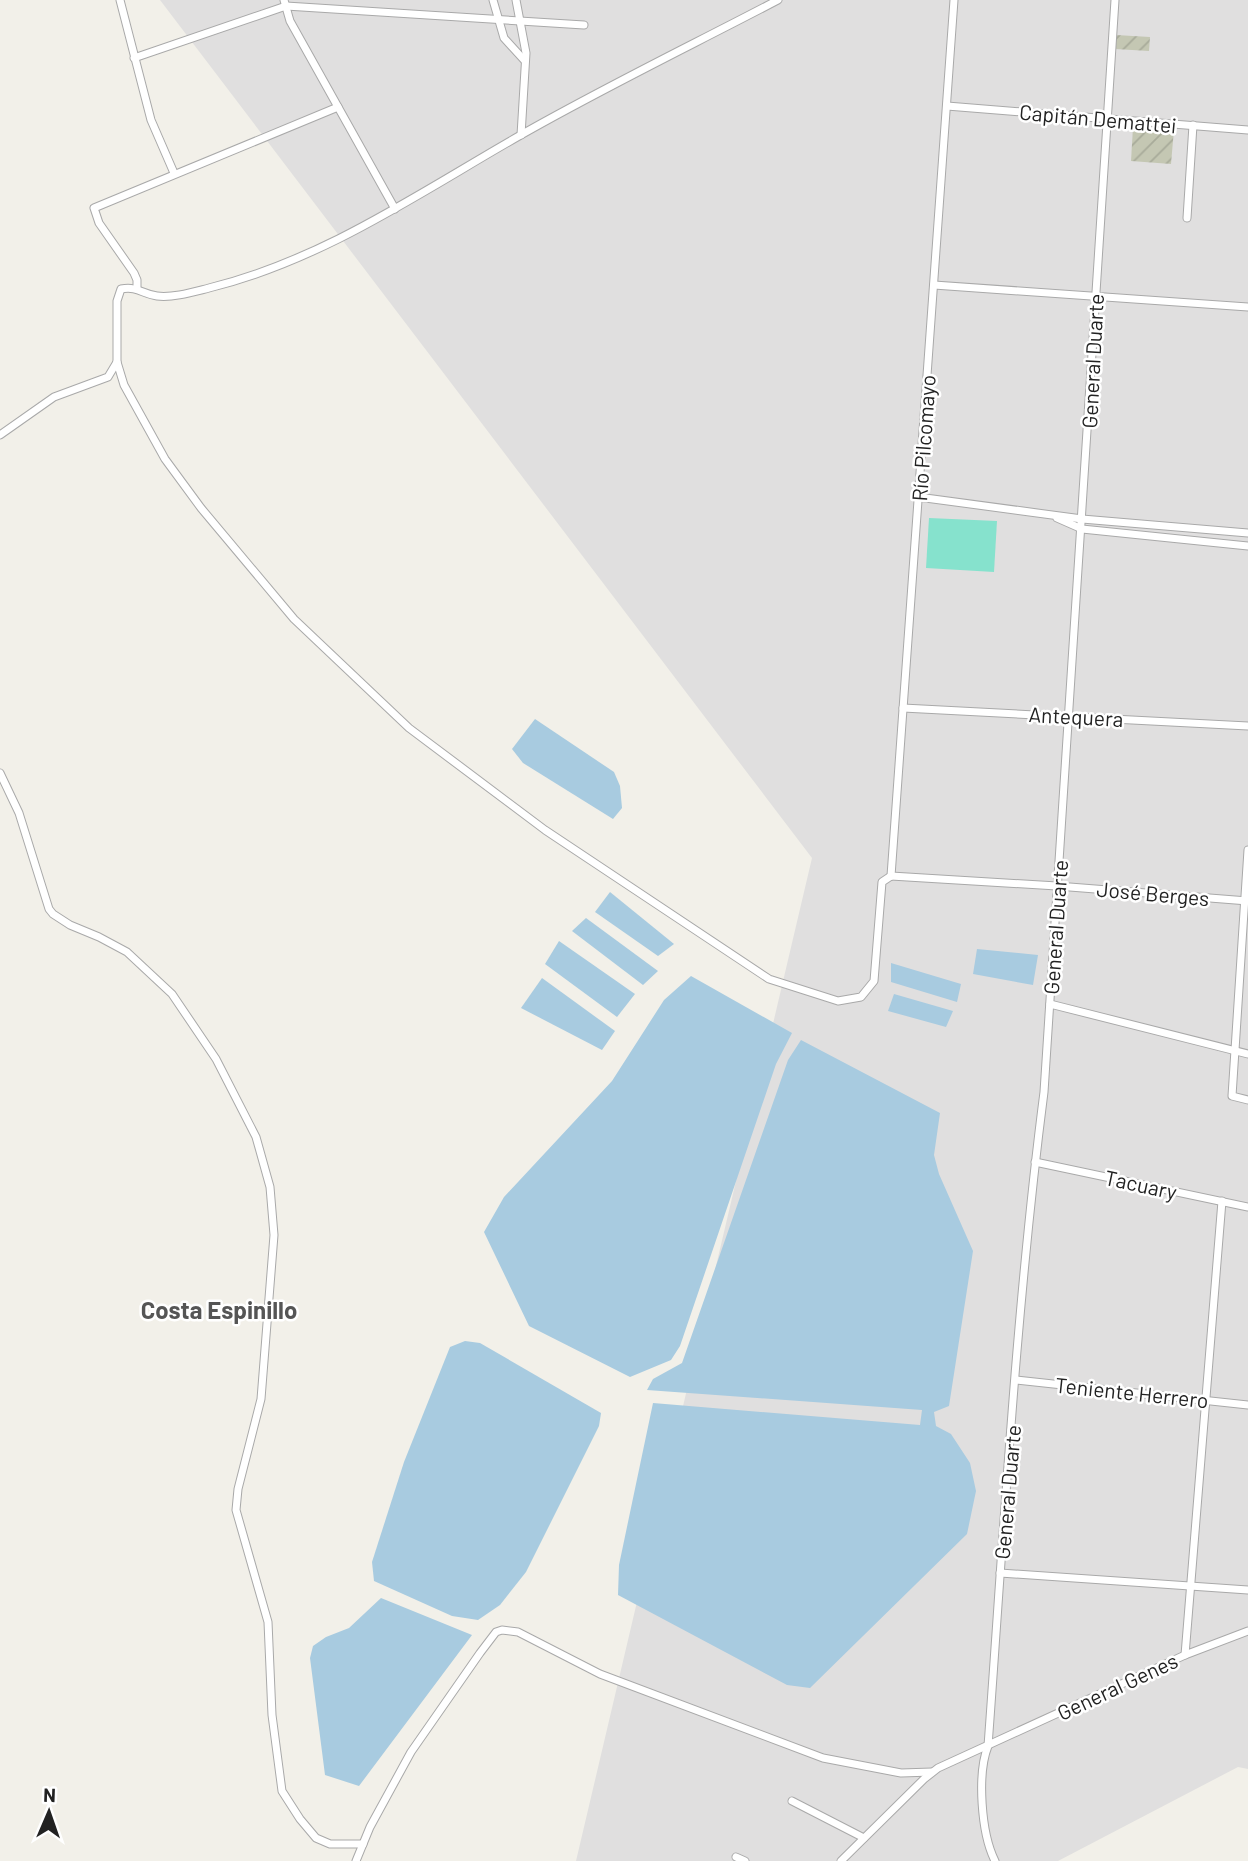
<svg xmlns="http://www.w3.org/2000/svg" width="1248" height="1861" font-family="Barlow,sans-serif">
	<defs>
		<pattern id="construction-furrows" width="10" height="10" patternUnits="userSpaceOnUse" patternTransform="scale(1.75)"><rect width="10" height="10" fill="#c4c7b3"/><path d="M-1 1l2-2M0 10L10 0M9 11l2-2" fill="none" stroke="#a8ab9a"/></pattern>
	</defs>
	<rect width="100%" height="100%" fill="#f2f0e9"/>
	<polygon fill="#e0dfdf" points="160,0 1248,0 1248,1769 1238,1767 1058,1861 576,1861 812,858"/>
	<g fill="url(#construction-furrows)">
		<polygon points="1116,35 1150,37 1149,51 1115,49"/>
		<polygon points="1133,127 1174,129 1171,164 1131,161"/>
	</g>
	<polygon fill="#86e2cd" points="929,518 997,521 994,572 926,568"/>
	<g fill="#a8cbe0">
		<polygon points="535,719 614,772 620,786 622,808 613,819 523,763 512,749"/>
		<polygon points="610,892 674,944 658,956 595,912"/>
		<polygon points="586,918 658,971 643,985 572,931"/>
		<polygon points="559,941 635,994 617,1017 545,964"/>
		<polygon points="977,949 1038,955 1033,985 973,974"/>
		<polygon points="891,963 961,984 957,1002 891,982"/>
		<polygon points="691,976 792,1033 776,1064 680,1346 671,1360 630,1377 529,1326 484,1232 504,1197 612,1081 664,1000"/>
		<polygon points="542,978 615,1031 602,1050 521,1008"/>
		<polygon points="894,994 953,1011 946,1027 888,1011"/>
		<polygon points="801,1040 940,1113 934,1155 939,1174 973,1251 949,1406 934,1412 936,1426 951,1434 970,1463 976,1491 967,1534 810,1688 787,1685 618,1595 619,1565 653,1403 920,1425 922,1410 647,1390 653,1379 682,1363 788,1060"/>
		<polygon points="465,1341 480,1343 601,1413 599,1426 526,1572 500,1605 478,1620 452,1616 374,1581 372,1562 404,1462 450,1347"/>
		<polygon points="381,1598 472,1635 359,1786 325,1775 310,1658 313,1646 326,1637 349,1628"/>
	</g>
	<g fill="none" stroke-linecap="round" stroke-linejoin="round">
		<g stroke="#a9a9a9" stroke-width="9">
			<g id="street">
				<polyline points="120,0 151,120 174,173"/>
				<polyline points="284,0 290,21 395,209"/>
				<polyline points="493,0 504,38 525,61"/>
				<polyline points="516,0 526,53 521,135"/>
				<polyline points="134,58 286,6 584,25"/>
				<polyline points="947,106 1248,130"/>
				<polyline points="1187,218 1193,125"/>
				<polyline points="934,285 1248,307"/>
				<polyline points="137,289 137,280 134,273 99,223 94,208 338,107"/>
				<polyline points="117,362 124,385 165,459 201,508 294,619 409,728 545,830 769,979 838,1001 861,997 874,981 882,882 891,876"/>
				<path d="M0 435 54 397 108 377 117 362V301L121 289C138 286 142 294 157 296 173 298 193 292 209 288 323 260 419 193 519 136 603 88 692 45 778 0"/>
				<polyline points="918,497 1082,519 1248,533"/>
				<polyline points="1057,518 1082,529 1248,546"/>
				<polyline points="903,708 1248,726"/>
				<polyline points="0,773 19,813 49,909 53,914 70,925 99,937 127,952 172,994 216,1059 256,1137 270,1187 274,1235 261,1399 238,1489 236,1510 268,1622 272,1715 282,1791 300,1819 316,1838 330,1844 363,1844"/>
				<polyline points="1248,850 1232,1096 1248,1100"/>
				<polyline points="891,876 954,0"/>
				<polyline points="891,876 1057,886 1248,901"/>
				<polyline points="1050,1004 1248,1054"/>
				<polyline points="1035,1162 1248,1207"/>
				<polyline points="1016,1380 1248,1405"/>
				<polyline points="1000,1573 1248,1590"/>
				<polyline points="1185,1655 1222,1201"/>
				<polyline points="792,1801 864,1838"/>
				<polyline points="736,1857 745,1861"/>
				<polyline points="356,1861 370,1827 411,1752 480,1653 496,1632 502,1630 518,1632 600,1674 823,1758 901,1773 932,1772"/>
				<polyline points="841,1861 924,1779 938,1768 1185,1655 1248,1631"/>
				<path d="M995 1861C981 1833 977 1774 988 1746 1004 1528 1016 1309 1044 1092L1115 0"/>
			</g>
		</g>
		<use href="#street" stroke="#fff" stroke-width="7"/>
	</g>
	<g text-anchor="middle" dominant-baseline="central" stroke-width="5" stroke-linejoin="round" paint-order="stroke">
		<g font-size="21" fill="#222" stroke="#fff">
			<text transform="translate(1098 118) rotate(5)">Capitán Demattei</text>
			<text transform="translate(1092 361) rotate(-87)">General Duarte</text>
			<text transform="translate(923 438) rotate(-86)">Río Pilcomayo</text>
			<text transform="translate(1076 716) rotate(3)">Antequera</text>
			<text transform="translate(1153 893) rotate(5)">José Berges</text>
			<text transform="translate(1055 927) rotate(-86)">General Duarte</text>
			<text transform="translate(1141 1184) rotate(12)">Tacuary</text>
			<text transform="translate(1132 1392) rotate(6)">Teniente Herrero</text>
			<text transform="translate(1007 1492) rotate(-85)">General Duarte</text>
			<text transform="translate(1117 1686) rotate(-25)">General Genes</text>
		</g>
		<g font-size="24" font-weight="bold" fill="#555" stroke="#fff">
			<text x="219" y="1309">Costa Espinillo</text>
		</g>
	</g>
	<g transform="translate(49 1812) rotate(2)" stroke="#ffffff" stroke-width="5" paint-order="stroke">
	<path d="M0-5L12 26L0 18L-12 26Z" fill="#222222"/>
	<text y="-10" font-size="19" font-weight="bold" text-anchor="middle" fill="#222222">N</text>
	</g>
</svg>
